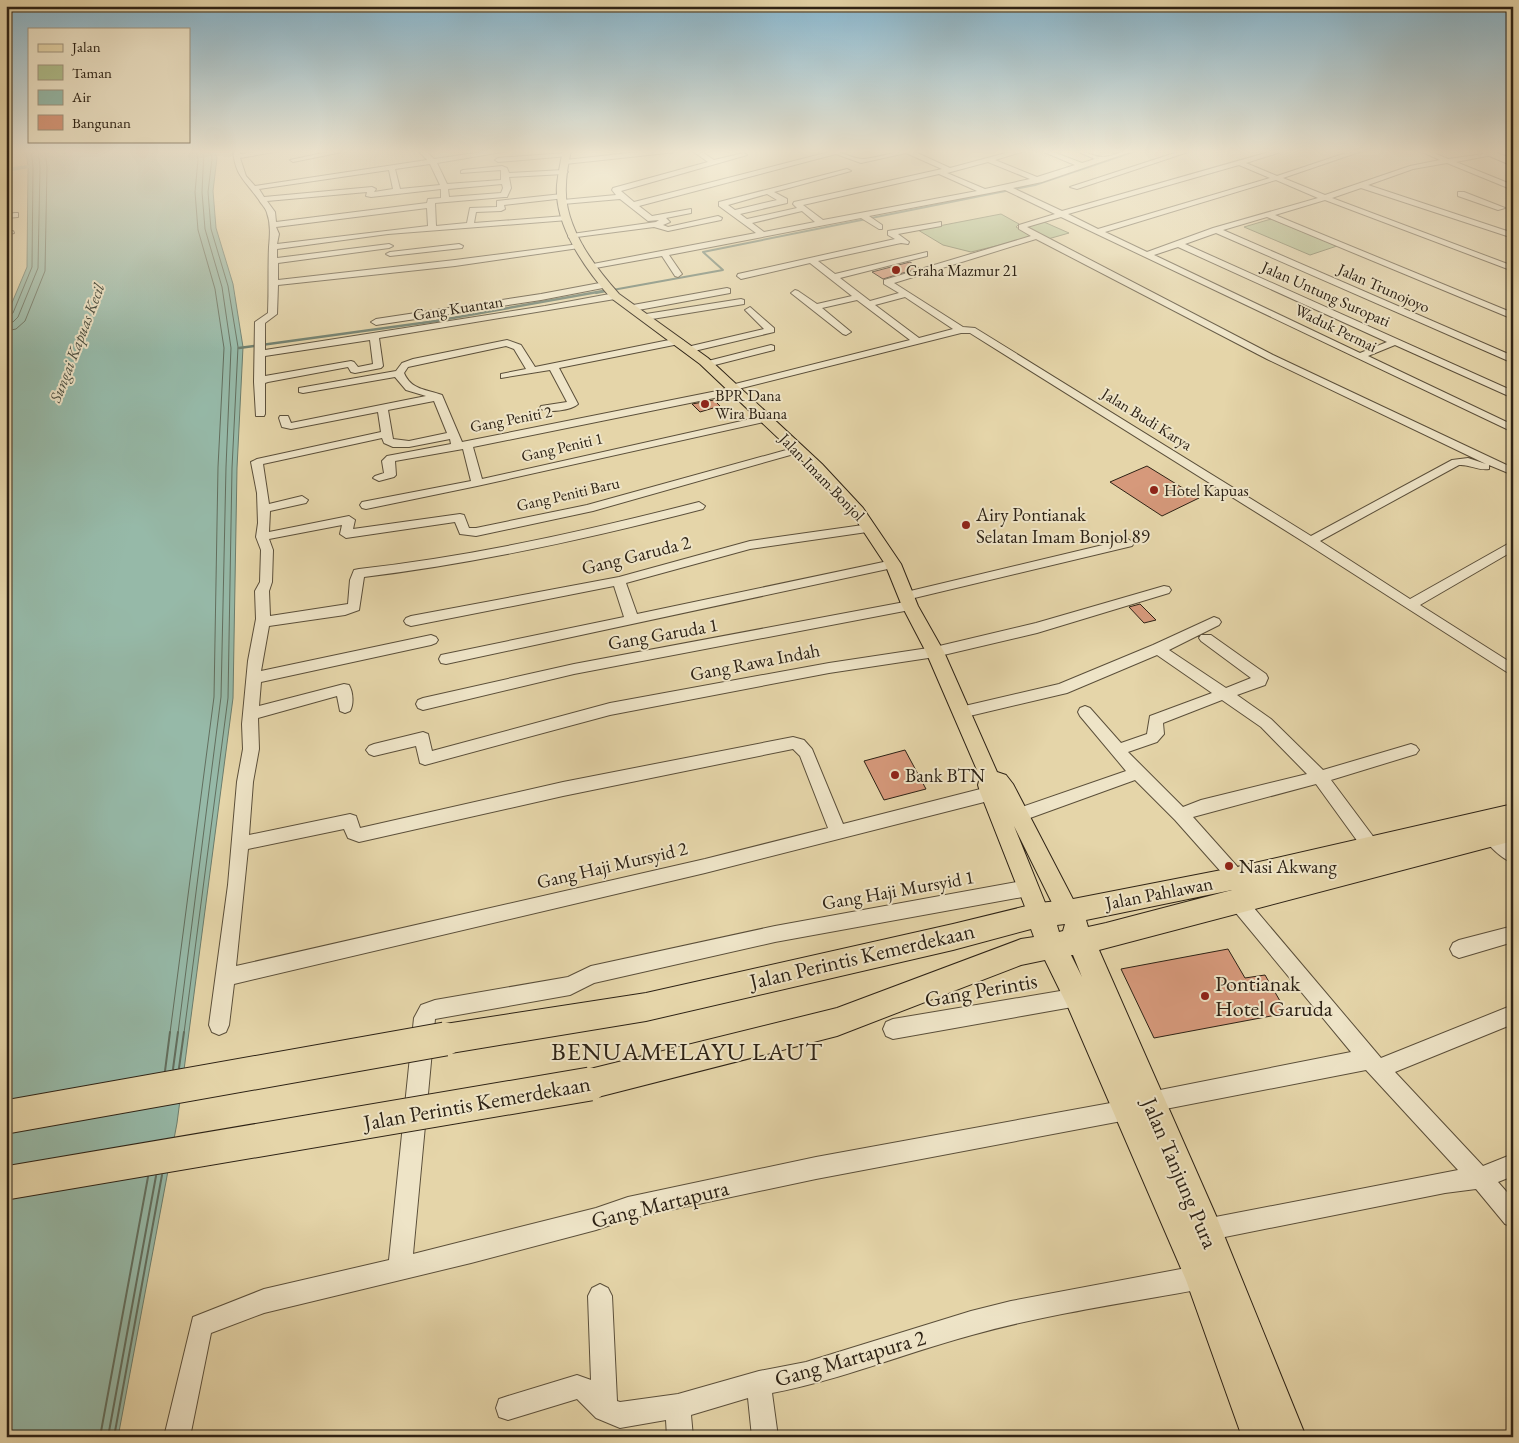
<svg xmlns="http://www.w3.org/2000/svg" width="1519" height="1443" font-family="'EB Garamond',serif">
	<rect width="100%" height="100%" fill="#e5d5a9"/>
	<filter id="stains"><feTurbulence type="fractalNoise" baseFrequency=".004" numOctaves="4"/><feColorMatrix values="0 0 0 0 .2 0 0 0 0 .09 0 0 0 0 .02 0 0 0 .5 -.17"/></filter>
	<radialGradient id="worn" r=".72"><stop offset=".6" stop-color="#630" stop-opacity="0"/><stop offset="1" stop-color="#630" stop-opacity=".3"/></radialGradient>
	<g fill="#afbe8c" stroke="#6e7050">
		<polygon points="1001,214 1019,224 1016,227 1033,237 971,252 943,245 918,230"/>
		<polygon points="1271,219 1337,246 1310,255 1244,227"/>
		<polygon points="1044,222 1069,233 1048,239 1027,227"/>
	</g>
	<polygon fill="#96b9a8" stroke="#6c7d6d" points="26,150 214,150 217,158 213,191 216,228 233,284 243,347 237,468 233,698 177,1123 118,1437 6,1437 6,317 27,267 28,167"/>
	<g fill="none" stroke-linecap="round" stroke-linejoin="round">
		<g stroke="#626e5e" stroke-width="1">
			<polyline points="6,317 13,313 32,267 33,167 31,150"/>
			<polyline points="6,323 13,322 18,317 38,268 40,167 38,150"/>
			<polyline points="6,331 16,329 25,321 45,271 47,167 45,150"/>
			<polyline points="170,1033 214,697 218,467 224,348 215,289 198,230 195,192 198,160 196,150"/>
			<polyline points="178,1033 221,697 226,467 231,348 222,287 205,229 202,192 204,150"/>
			<polyline points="184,1033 228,698 232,468 238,347 228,286 211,229 208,192 212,159 210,150"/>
		</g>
		<g stroke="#626e5e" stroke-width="2">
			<polyline points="179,1068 184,1032"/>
			<polyline points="173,1069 178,1032"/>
			<polyline points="165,1071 170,1032"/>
			<polyline points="100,1437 148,1177"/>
			<polyline points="108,1437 156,1176"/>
			<polyline points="114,1437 162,1175"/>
		</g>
		<polyline stroke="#6c7d6d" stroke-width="2" points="596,293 723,270 703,252 1035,185 1139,150"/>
		<polyline stroke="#6c7d6d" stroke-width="2.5" points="239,348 436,321 603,291"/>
		<polygon fill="#96b9a8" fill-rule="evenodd" points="28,165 30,166 30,168 6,172 6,168"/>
	</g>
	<g fill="#d6997b" stroke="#2d2215">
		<polygon points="910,262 919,268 883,279 872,272"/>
		<polygon points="714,400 720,406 700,412 692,404"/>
		<polygon points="1147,466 1199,498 1162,516 1110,482"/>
		<polygon points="1140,604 1156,620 1144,623 1129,607"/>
		<polygon points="905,750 926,789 884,800 864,761"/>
		<polygon points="1228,949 1245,978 1265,975 1287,1013 1154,1038 1121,969"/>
	</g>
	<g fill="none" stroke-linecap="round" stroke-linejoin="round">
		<g stroke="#5b4f3a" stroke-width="2">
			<g id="minor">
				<path d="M233 150H239L240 154 269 150H286L240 158 246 176 255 186 427 160 418 150H425L434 159 496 150H514L437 163 447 184 501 180V170L461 173V171L463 170 502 166 507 168 509 173 564 170 568 172 564 174 509 177 511 188 507 197H504L435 203 436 226 467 223 470 208 497 207V201L562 194H565V198L504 205 505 209 501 211 476 212 474 223 565 216 569 218 568 220 388 234 277 249V258L389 244 393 246 389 248 278 263V280L455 260 579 244 583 246 579 248 455 266 278 285 277 314 265 323V350L545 306 615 293 619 296 615 299 379 338 383 366 381 368 355 373 351 372 348 367 268 382 265 383V414L264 416H256L254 382 255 322 268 313C269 291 268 269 269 247 270 236 271 224 267 213 266 208 261 204 259 200 245 180 235 176 233 150ZM430 164 440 185 400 189 395 169ZM389 170 393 189 374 192 376 189 372 187 264 197 259 189ZM502 184 503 188 501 193 449 197 448 189ZM441 189V198L428 199 427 203 276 222 275 212 267 201 367 192 366 196 371 197ZM427 208 428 226 277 244 279 234 276 227ZM370 340 373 364 358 367 354 362 351 361 265 376V356Z"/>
				<polygon points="337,150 352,150 293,162 290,160"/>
				<polygon points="657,150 679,150 676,152 565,164 562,162 565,160"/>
				<path d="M691 150H699L714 160 744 153 747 155 621 191 634 202 829 152 828 150C840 150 851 159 863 159 880 158 897 150 914 150L913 151 950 168 1017 150H1028L995 160 1037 177 1075 165 1039 150H1048L1082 163 1095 159 1074 150C1084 150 1091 156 1101 157 1109 158 1125 150 1136 150L1042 182 1013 188 1062 211 1276 150H1287L1246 163 1277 176 1355 150H1365L1283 178 1325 195 1410 166 1440 160 1418 150H1427L1448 159 1492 153V155L1456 162 1513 185V190L1447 163 1413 169 1368 185 1513 233V238L1361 188 1332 198 1513 266V271L1325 200 1275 215 1513 313V319L1267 217 1223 230 1513 356V363L1216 233 1185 244 1513 391V398L1395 345 1368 356 1513 425V432L1061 217 1027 227 1273 355 1513 468V475L1489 465V469C1479 471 1469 464 1459 465L1320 541 1410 599 1513 541V551L1420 605 1513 664V676L1307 544 970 333H961L738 389V393L734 394 473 447 482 479 764 416 769 419 764 422 477 486 366 509 362 508 360 505 362 502 471 481 463 449 395 461 396 475 394 477 379 481 373 478 375 476 384 473 382 461 387 456 451 444 450 439 409 447H393L384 443 382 438 263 464 269 504 302 496 308 500 306 503 270 511 269 532 349 516 355 520 353 529 460 514 464 515 469 528H476L587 505 797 447 803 450 801 452 593 511 476 536 460 534 455 522 346 538 340 534 342 525 269 539 273 550 272 582 269 591 270 616 348 604 350 580 354 570 359 569C474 556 586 531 699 502L705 506 703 509C591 538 479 563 364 577L359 610 345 615 269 626 261 671 431 635 436 637 438 640 436 643 431 645 261 682 259 706 344 684 349 685C353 692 354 704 350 711L345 713 340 711 337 696 258 718 259 749 253 782 249 835 350 814 356 816 360 828 563 782 793 737 804 740 812 749 843 824 1000 784 1006 786 1008 791 1006 796 1000 798 705 873 234 984 229 1025 226 1032 219 1035 212 1032 209 1025 228 885 237 782 243 749 242 724 248 661 256 619 255 591 260 582 261 550 256 537 258 523 257 493 251 462 257 459 381 432 378 412 291 429 282 427 279 418 280 416H288L291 423 426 396 406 390 395 377 303 393 299 392V388L396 371 402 363 413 359 507 340 521 345 535 367 679 338 684 341 679 344 559 368 578 404C572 410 546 414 540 408L541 406 567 402 550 370 501 378V374L526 369 514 349 506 346 408 367 404 373C411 390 426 389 442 395L462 442 727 389V386L910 340 857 300 822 308 851 332 846 335 843 334 791 293 795 290 798 291 817 304 852 296 810 263 741 279 737 276 738 274 895 239 888 235V231L941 222V226L898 234 909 242 908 244 901 243 818 261 835 274 927 252V256L840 278 870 301 899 293 884 284V280L1031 236 1019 229V225L1055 214 1005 190 869 216 882 225V229H879L861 218 669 255 682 274 678 277 675 276 662 256 590 269V265L593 264 756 233 719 206V202L847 169 851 171 774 192 787 199V203L740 214 747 219 797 208 793 204 794 202 942 169 906 153 861 163 836 154 639 206 652 216 691 209V213L666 218 670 222 663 225 668 227 718 216 722 218 721 220 668 231 654 227 569 238 568 236 572 234 656 222 659 220 648 221 620 199 563 204 559 202 563 200 616 195 612 190 613 188 708 162ZM988 162 1030 179 985 189 947 173ZM1239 165 1270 178 1098 229 1068 214ZM939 174 977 191 823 220 803 205ZM1276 180 1318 198 1213 228 1147 252 1105 232ZM767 194 777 200 735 210 728 205ZM802 211 815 222 764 232 752 223ZM1036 239 1267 359 1486 464 1468 458 1452 460 1311 536 975 328 963 327 894 283ZM1178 247 1387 342 1360 353 1154 255ZM905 297 953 329 919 338 875 305ZM434 401 447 433 409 441 393 439 388 410ZM793 749 800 756 828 828 705 859 236 966 248 849 344 829 348 838 359 842 563 796Z"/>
				<polygon points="1184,150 1194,150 1077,189 1070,187"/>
				<polygon points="566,153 568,154 568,156 498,162 495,160 498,158"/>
				<polygon points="1458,192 1464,192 1505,208 1498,210 1458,196"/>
				<polygon points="15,213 18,213 18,217 6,218 6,214"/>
				<polygon points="6,231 13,231 14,233 6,235"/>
				<polygon points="459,244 463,246 462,248 390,256 386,254 390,252"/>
				<polygon points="605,282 608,283 608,287 541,300 376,325 371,322 376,319 541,294"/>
				<polygon points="727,288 730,289 730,293 633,311 628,308 633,305"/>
				<polygon points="741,299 744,300 744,304 646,320 641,317 646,314"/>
				<polygon points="750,307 774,328 774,332 690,352 685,349 687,347 764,329 745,310"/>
				<polygon points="771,345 774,346 774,350 707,367 702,364 704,362"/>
				<polygon points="870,524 876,528 874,531 750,549 626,583 637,614 893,560 897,561 899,564 897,567 446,664 441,663 439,659 441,655 624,617 614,586 411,626 406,624 404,621 406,618 411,616 619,577 750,541"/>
				<polygon points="1128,539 1134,543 1132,546 906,600 901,599 899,596 901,593 906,592"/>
				<polygon points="1164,586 1169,587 1171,590 1169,593 1037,633 935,657 829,673 610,715 425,765 420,763 416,746 374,756 369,754 366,750 369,746 374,744 423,732 428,734 432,751 610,703 829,663 935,647 1036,623"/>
				<polygon points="910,601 915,603 917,606 915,609 574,674 423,710 418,708 416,704 418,700 423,698 574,664"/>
				<path d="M1214 617 1219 619 1221 622 1219 625 1169 650 1226 688 1251 678 1201 641 1199 638 1201 635H1211L1266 674 1268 678 1265 685 1237 695 1271 719 1323 770 1411 744 1416 746 1419 750 1416 754 1331 780 1378 843 1380 848 1378 853 1372 855 1366 853 1316 784 1193 817 1243 873 1246 878 1243 883 1237 886 1231 883 1175 820 1135 780 1019 822 1013 820 1011 815 1013 810 1126 771 1080 716 1078 712 1080 708 1085 706 1090 708 1121 743 1147 734 1150 716 1212 693 1157 655 1067 693 961 718 956 716 954 712 956 708 1059 684 1153 645ZM1222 700 1261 727 1307 774 1201 800 1183 807 1128 752 1157 742 1164 734 1163 723Z"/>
				<path d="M1490 828 1496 830 1513 845V863C1502 859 1487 845 1482 835L1484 830Z"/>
				<polygon points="1028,880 1034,883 1037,888 1034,893 1028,896 775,942 594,983 570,995 435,1019 413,1254 596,1208 628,1197 816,1157 1127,1100 1134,1103 1137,1110 1134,1117 1127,1120 816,1179 628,1219 596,1230 471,1263 264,1313 211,1333 190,1437 164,1437 193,1317 264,1289 389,1260 414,1018 421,1005 435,1000 568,977 591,966 775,926"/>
				<polygon points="1237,893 1243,895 1381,1058 1513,1005 1513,1024 1395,1072 1483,1166 1513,1154 1513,1176 1498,1182 1513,1199 1513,1227 1505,1224 1476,1189 1445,1193 1205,1241 1197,1238 1194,1230 1197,1222 1205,1219 1458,1170 1366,1070 1150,1112 1143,1109 1140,1102 1143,1095 1150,1092 1351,1052 1231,907 1228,901 1231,895"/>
				<polygon points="1513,926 1513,942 1459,958 1453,955 1450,949 1453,943 1459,940"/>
				<polygon points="1078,988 1085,990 1087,997 1085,1004 1078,1006 893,1039 886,1036 883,1029 886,1022 893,1019"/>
				<path d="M1202 1265 1210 1269 1214 1277 1210 1285 1202 1289C1125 1303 1047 1314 972 1335 905 1353 841 1380 772 1393L778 1437H752L748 1398 691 1415 693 1437H667L666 1420 620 1428 596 1418 577 1399 508 1420 499 1417 496 1408 499 1399 508 1396 577 1375 591 1380 588 1296 592 1288 600 1284 608 1288 612 1296 617 1401 620 1402 678 1394 759 1371 806 1362 971 1311 1011 1301Z"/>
			</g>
		</g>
		<g stroke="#2d2215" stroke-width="2">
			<path id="major" d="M563 150H571C569 161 566 173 566 185 563 225 593 265 619 294L708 358 822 464 863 508 901 564 918 606 944 652 997 772 1006 775 1013 784 1076 905 1079 912 1076 919 1068 922 1060 919 1014 826 1050 915 1047 922 1039 925 1031 922 980 792 978 785 980 777 926 652 902 606 885 564 852 514 812 470 700 364 611 298C585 269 554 225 557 185 558 173 561 161 563 150Z"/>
		</g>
		<g stroke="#2d2215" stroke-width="2">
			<g id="highway">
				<polygon points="1475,150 1489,150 1513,159 1513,166"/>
				<path d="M1513 804V841L1099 950 1217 1218 1306 1437H1242L1186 1280 1068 1007 1045 960 1021 965 837 1036 590 1099 579 1095 575 1084 579 1073 590 1069 837 1008 1021 939 1034 937 1031 929 953 950 646 1021 445 1054 435 1049 430 1039 435 1029 445 1024 646 993 953 924 1039 903 1068 900 1237 867ZM1232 890 1106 923 1088 927 1086 920ZM1065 924 1063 931 1059 932 1057 925ZM1071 955H1073L1082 977Z"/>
			</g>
		</g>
		<use href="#minor" fill="#eee4c7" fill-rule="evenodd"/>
		<use href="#major" fill="#e5d5a9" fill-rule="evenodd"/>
		<use href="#highway" fill="#e5d5a9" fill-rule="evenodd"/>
		<g stroke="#2d2215" stroke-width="35" stroke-linecap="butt">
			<g id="highway-bridge">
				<polyline points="6,1117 445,1039"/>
				<polyline points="6,1183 590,1084"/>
			</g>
		</g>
		<use href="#highway-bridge" stroke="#e5d5a9" stroke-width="33"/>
	</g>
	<linearGradient id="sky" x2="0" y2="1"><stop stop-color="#87b6ce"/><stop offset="0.43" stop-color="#f3ecd8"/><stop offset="1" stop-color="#f3ecd8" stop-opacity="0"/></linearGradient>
	<rect width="1519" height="352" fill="url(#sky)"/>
	<g fill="#8f2418" stroke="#eee4c7" stroke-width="2">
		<circle cx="896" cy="270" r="5"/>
		<circle cx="705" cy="404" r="5"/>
		<circle cx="1154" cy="490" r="5"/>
		<circle cx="966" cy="525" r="5"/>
		<circle cx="895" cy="775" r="5"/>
		<circle cx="1229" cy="866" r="5"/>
		<circle cx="1205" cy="996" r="5"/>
	</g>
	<g text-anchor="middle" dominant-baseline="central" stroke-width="4" stroke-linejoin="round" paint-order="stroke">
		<g font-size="16" fill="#2d2215" stroke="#eee4c7" text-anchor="start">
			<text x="906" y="270">Graha Mazmur 21</text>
			<text x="715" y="395">BPR Dana<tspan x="715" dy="18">Wira Buana</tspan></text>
			<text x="1164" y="490">Hotel Kapuas</text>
		</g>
		<g font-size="16" fill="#2d2215" stroke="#eee4c7">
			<text transform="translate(1384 288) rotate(24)">Jalan Trunojoyo</text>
			<text transform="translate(1326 294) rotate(24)">Jalan Untung Suropati</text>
			<text transform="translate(458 308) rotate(-9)">Gang Kuantan</text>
			<text transform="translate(1336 328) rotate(26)">Waduk Permai</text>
			<text transform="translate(511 419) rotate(-11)">Gang Peniti 2</text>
			<text transform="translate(1147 419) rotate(32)">Jalan Budi Karya</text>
			<text transform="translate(562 447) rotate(-13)">Gang Peniti 1</text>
			<text transform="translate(822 477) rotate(46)">Jalan Imam Bonjol</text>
			<text transform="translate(568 494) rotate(-13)">Gang Peniti Baru</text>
		</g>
		<g font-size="16" font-style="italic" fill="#4c4f41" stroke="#eee4c7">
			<text transform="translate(77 343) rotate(-69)">Sungai Kapuas Kecil</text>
		</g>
		<g font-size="19" fill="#2d2215" stroke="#eee4c7" text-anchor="start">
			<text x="976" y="514">Airy Pontianak<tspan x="976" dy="22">Selatan Imam Bonjol 89</tspan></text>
			<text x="905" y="775">Bank BTN</text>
			<text x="1239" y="866">Nasi Akwang</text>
		</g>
		<g font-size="19" fill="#2d2215" stroke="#eee4c7">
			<text transform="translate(636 555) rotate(-14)">Gang Garuda 2</text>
			<text transform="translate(663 634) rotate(-10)">Gang Garuda 1</text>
			<text transform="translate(755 662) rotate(-11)">Gang Rawa Indah</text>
			<text transform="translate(612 865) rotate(-13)">Gang Haji Mursyid 2</text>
			<text transform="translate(898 890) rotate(-10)">Gang Haji Mursyid 1</text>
			<text transform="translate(1159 893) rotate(-11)">Jalan Pahlawan</text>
		</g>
		<g font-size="22" fill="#2d2215" stroke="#eee4c7">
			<text transform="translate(862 956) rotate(-13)">Jalan Perintis Kemerdekaan</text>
			<text transform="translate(981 990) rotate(-10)">Gang Perintis</text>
			<text transform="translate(477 1103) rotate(-10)">Jalan Perintis Kemerdekaan</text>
			<text transform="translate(1180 1173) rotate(67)">Jalan Tanjung Pura</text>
			<text transform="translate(660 1204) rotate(-14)">Gang Martapura</text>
			<text transform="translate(850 1358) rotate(-16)">Gang Martapura 2</text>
		</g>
		<g font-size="22" fill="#2d2215" stroke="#eee4c7" text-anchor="start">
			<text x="1215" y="983">Pontianak<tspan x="1215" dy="25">Hotel Garuda</tspan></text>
		</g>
		<g font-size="25" letter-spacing="1" fill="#2d2215" stroke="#eee4c7">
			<text x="687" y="1051">BENUAMELAYU LAUT</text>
		</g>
	</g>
	<rect width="1519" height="1443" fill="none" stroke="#e5d5a9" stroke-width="25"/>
	<rect x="8" y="8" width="1504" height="1428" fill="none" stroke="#2d2215" stroke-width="2.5"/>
	<rect x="12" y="12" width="1494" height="1418" fill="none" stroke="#2d2215"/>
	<rect x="28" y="28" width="162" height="115" fill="#eee4c7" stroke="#a19680"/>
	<rect x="38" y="44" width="25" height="8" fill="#e5d5a9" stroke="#a19680"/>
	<text x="72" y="52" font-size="15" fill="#2d2215">Jalan</text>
	<rect x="38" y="65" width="25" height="15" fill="#afbe8c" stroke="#a19680"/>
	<text x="72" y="78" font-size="15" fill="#2d2215">Taman</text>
	<rect x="38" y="90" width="25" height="15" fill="#96b9a8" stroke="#a19680"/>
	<text x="72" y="102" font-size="15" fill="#2d2215">Air</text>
	<rect x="38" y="115" width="25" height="15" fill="#d6997b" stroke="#a19680"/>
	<text x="72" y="128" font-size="15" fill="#2d2215">Bangunan</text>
	<rect width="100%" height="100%" filter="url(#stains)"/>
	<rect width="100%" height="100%" fill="url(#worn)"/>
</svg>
